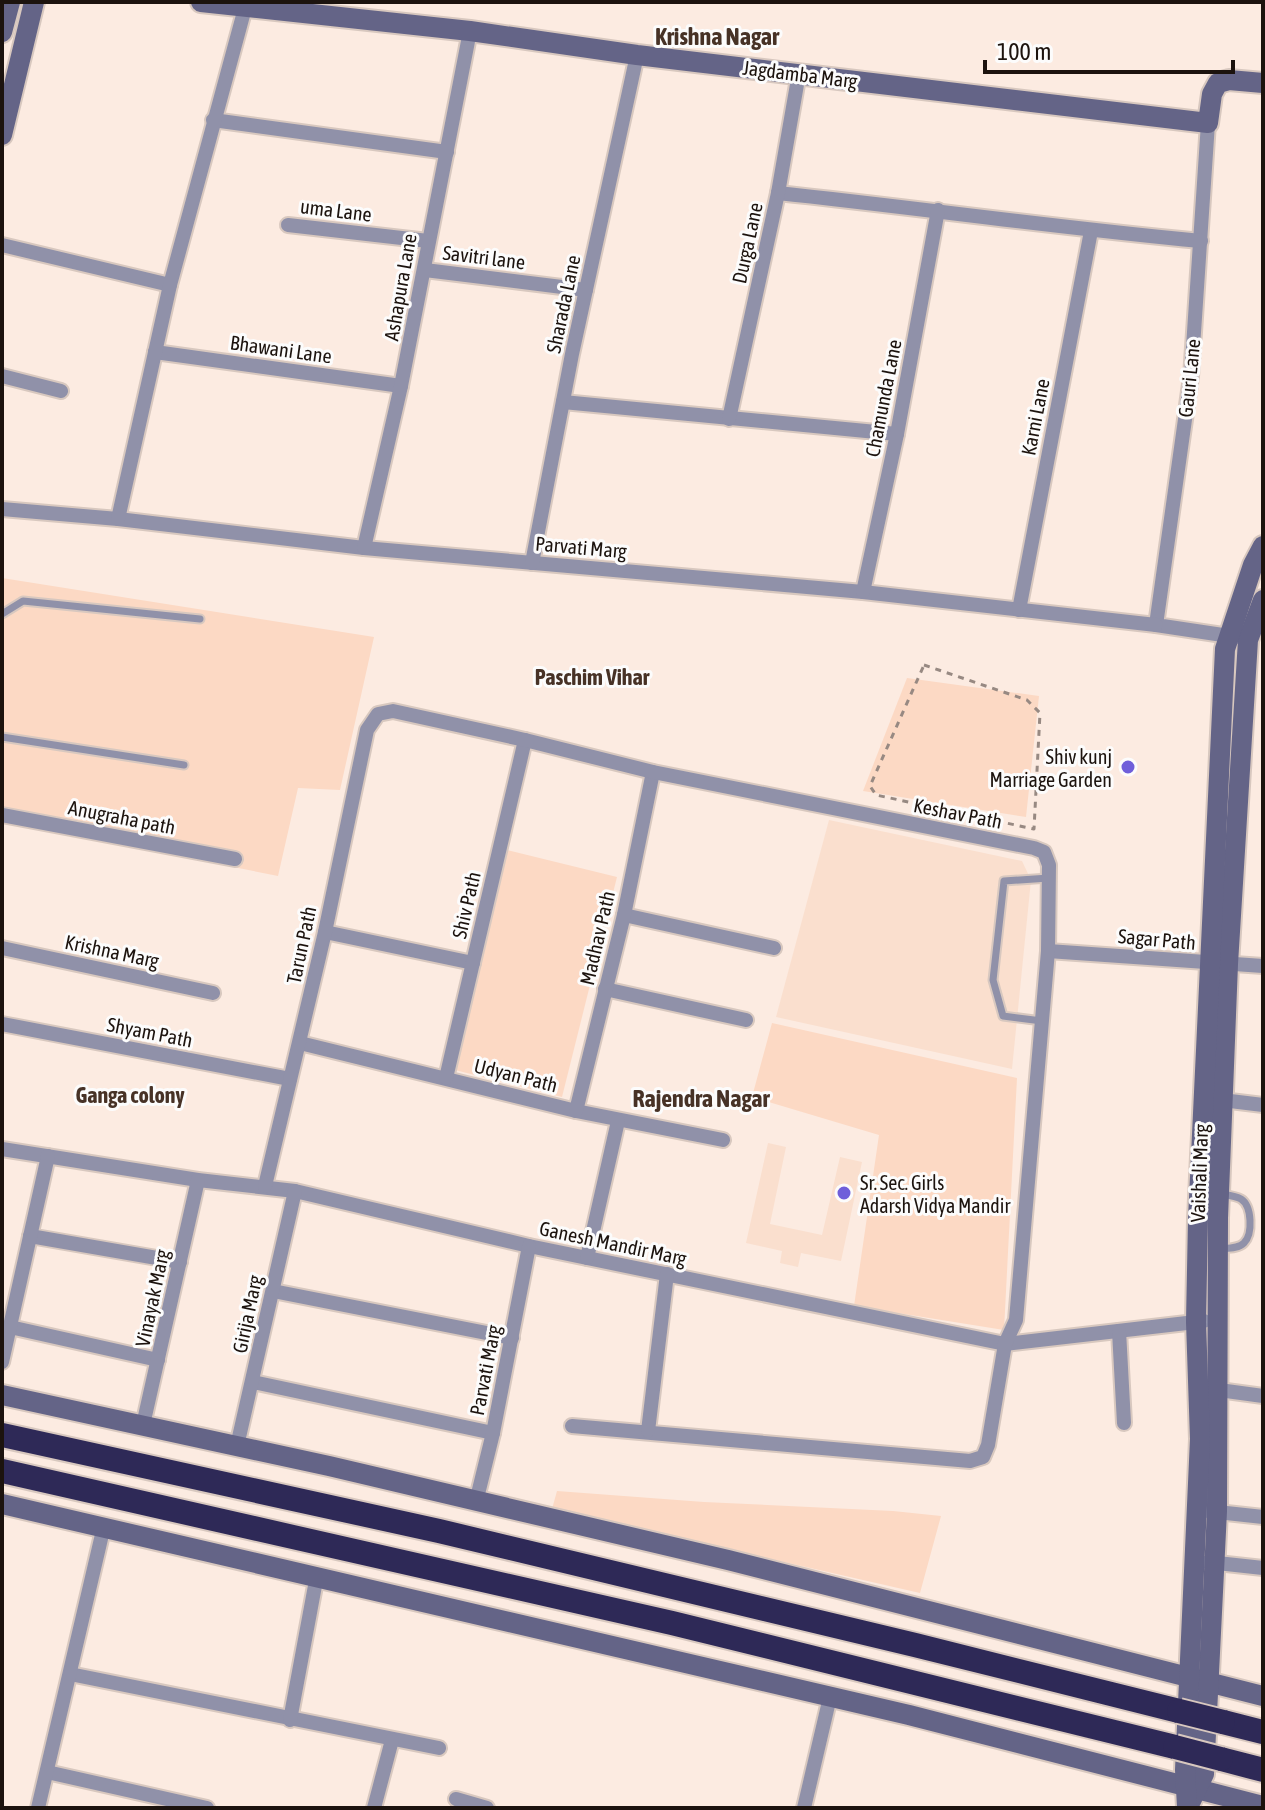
<svg xmlns="http://www.w3.org/2000/svg" width="1265" height="1810" font-family="'Asap Condensed',sans-serif">
	<rect width="100%" height="100%" fill="#fcebe1"/>
	<g fill="#fadfce">
		<polygon points="829,820 1022,861 1031,880 1012,1069 776,1017"/>
		<polygon points="768,1143 786,1147 770,1224 822,1235 840,1157 862,1162 841,1261 801,1253 798,1267 780,1263 782,1251 746,1243"/>
	</g>
	<g fill="#fcd9c4">
		<polygon points="2,578 374,637 340,790 298,788 278,876 2,821"/>
		<polygon points="907,678 1039,696 1026,817 863,791"/>
		<polygon points="507,850 617,877 562,1097 455,1070"/>
		<polygon points="772,1023 1017,1078 1004,1330 854,1306 879,1135 752,1097"/>
		<polygon points="557,1491 704,1502 893,1511 941,1516 920,1593 552,1509"/>
	</g>
	<g fill="none" stroke-linecap="round" stroke-linejoin="round">
		<g stroke="#d8c8bf" stroke-width="11">
			<g id="lane">
				<polyline points="2,614 23,601 200,619"/>
				<polyline points="2,737 184,765"/>
				<polyline points="1042,1021 1003,1016 993,980 1004,881 1049,878"/>
				<path d="M1218 1249C1227 1248 1238 1249 1244 1243 1253 1234 1252 1206 1241 1199 1236 1196 1227 1195 1221 1194"/>
			</g>
		</g>
		<g stroke="#d8c8bf" stroke-width="18">
			<g id="street">
				<polyline points="213,120 447,152"/>
				<polyline points="1208,123 1191,377 1156,625 1236,637"/>
				<path d="M778 193C919 208 1060 228 1201 241"/>
				<polyline points="288,225 428,241"/>
				<polyline points="2,245 170,285"/>
				<polyline points="425,270 586,290"/>
				<polyline points="155,352 401,386"/>
				<polyline points="2,376 61,391"/>
				<polyline points="563,402 897,434"/>
				<polyline points="729,419 778,193 799,73"/>
				<polyline points="2,509 118,519 364,548 863,592 1156,625"/>
				<polyline points="118,519 170,285 245,8"/>
				<polyline points="364,548 401,386 470,31"/>
				<polyline points="532,563 572,354 637,55"/>
				<polyline points="863,592 897,434 938,210"/>
				<polyline points="1019,610 1091,231"/>
				<polyline points="2,815 235,859"/>
				<polyline points="624,915 774,948"/>
				<polyline points="325,932 473,963"/>
				<polyline points="2,948 213,993"/>
				<polyline points="1048,951 1263,966"/>
				<polyline points="605,989 746,1020"/>
				<polyline points="2,1024 290,1079"/>
				<polyline points="300,1043 576,1111 723,1140"/>
				<polyline points="446,1078 525,740"/>
				<polyline points="1222,1100 1263,1105"/>
				<polyline points="576,1111 624,915 653,772"/>
				<polyline points="2,1149 198,1180 295,1191 529,1246 1005,1344 1204,1321"/>
				<polyline points="265,1186 325,932 367,730 378,714 393,711 525,740 653,772 1034,848 1044,852 1049,865 1048,951 1016,1320 1005,1344 988,1445 983,1457 970,1461 572,1426"/>
				<polyline points="30,1236 180,1262"/>
				<polyline points="587,1258 618,1121"/>
				<polyline points="273,1291 512,1338"/>
				<polyline points="10,1327 158,1360"/>
				<polyline points="1119,1331 1124,1423"/>
				<polyline points="2,1362 48,1156"/>
				<polyline points="253,1382 493,1433"/>
				<polyline points="1219,1390 1263,1396"/>
				<polyline points="143,1425 198,1180"/>
				<polyline points="648,1431 667,1274"/>
				<polyline points="237,1446 295,1191"/>
				<polyline points="476,1502 493,1433 529,1246"/>
				<polyline points="1208,1511 1263,1517"/>
				<polyline points="1208,1562 1263,1568"/>
				<polyline points="70,1674 439,1748"/>
				<polyline points="290,1720 317,1575"/>
				<polyline points="47,1772 207,1808"/>
				<polyline points="456,1799 487,1808"/>
				<polyline points="38,1808 104,1526"/>
				<polyline points="374,1808 392,1740"/>
				<polyline points="804,1808 830,1697"/>
			</g>
		</g>
		<g stroke="#d8c8bf" stroke-width="24">
			<g id="secondary">
				<polyline points="201,2 470,31 637,55 1208,123 1212,94 1218,83 1229,80 1263,83"/>
				<polyline points="2,32 10,2"/>
				<polyline points="2,135 34,2"/>
				<polyline points="2,1395 329,1466 728,1560 1263,1696"/>
				<polyline points="2,1504 909,1715 1263,1806"/>
				<polyline points="1191,1801 1204,1774 1217,1511 1218,1218 1228,964 1248,640 1263,600"/>
				<polyline points="1187,1807 1185,1770 1200,1439 1196,1322 1198,1219 1225,649 1253,565 1263,546"/>
			</g>
		</g>
		<g stroke="#d8c8bf" stroke-width="28">
			<g id="highway">
				<polyline points="2,1435 439,1531 915,1645 1179,1711"/>
				<polyline points="2,1471 672,1623 1175,1747"/>
				<polyline points="1223,1722 1263,1732"/>
				<polyline points="1221,1759 1263,1770"/>
			</g>
		</g>
		<polygon stroke="#978982" stroke-width="3" stroke-dasharray="6 6" stroke-linecap="butt" points="924,665 1027,700 1040,713 1034,829 876,795 870,786"/>
		<use href="#lane" stroke="#9091a9" stroke-width="7"/>
		<use href="#street" stroke="#9091a9" stroke-width="14"/>
		<use href="#secondary" stroke="#646487" stroke-width="20"/>
		<use href="#highway" stroke="#2e2957" stroke-width="24"/>
		<g stroke="#d8c8bf" stroke-width="28" stroke-linecap="butt">
			<g id="highway-bridge">
				<polyline points="1179,1711 1223,1722"/>
				<polyline points="1175,1747 1221,1759"/>
			</g>
		</g>
		<use href="#highway-bridge" stroke="#2e2957" stroke-width="24"/>
	</g>
	<g fill="#6f5fda" stroke="#fcfcfc" stroke-width="3">
		<circle cx="1128" cy="767" r="8"/>
		<circle cx="844" cy="1193" r="8"/>
	</g>
	<g text-anchor="middle" dominant-baseline="central" stroke-width="6" stroke-linejoin="round" paint-order="stroke">
		<g font-size="20" fill="#1c130e" stroke="#fcfcfc">
			<text transform="translate(800 74) rotate(7)">Jagdamba Marg</text>
			<text transform="translate(336 210) rotate(7)">uma Lane</text>
			<text transform="translate(747 243) rotate(-78)">Durga Lane</text>
			<text transform="translate(484 257) rotate(7)">Savitri lane</text>
			<text transform="translate(400 287) rotate(-80)">Ashapura Lane</text>
			<text transform="translate(563 304) rotate(-78)">Sharada Lane</text>
			<text transform="translate(281 349) rotate(8)">Bhawani Lane</text>
			<text transform="translate(1189 378) rotate(-84)">Gauri Lane</text>
			<text transform="translate(883 398) rotate(-79)">Chamunda Lane</text>
			<text transform="translate(1035 417) rotate(-79)">Karni Lane</text>
			<text transform="translate(581 547) rotate(5)">Parvati Marg</text>
			<text transform="translate(958 813) rotate(11)">Keshav Path</text>
			<text transform="translate(122 817) rotate(11)">Anugraha path</text>
			<text transform="translate(466 905) rotate(-77)">Shiv Path</text>
			<text transform="translate(597 938) rotate(-77)">Madhav Path</text>
			<text transform="translate(1157 939) rotate(5)">Sagar Path</text>
			<text transform="translate(301 945) rotate(-78)">Tarun Path</text>
			<text transform="translate(112 951) rotate(12)">Krishna Marg</text>
			<text transform="translate(150 1032) rotate(11)">Shyam Path</text>
			<text transform="translate(516 1075) rotate(14)">Udyan Path</text>
			<text transform="translate(1199 1173) rotate(-88)">Vaishali Marg</text>
			<text transform="translate(613 1243) rotate(12)">Ganesh Mandir Marg</text>
			<text transform="translate(152 1298) rotate(-78)">Vinayak Marg</text>
			<text transform="translate(247 1314) rotate(-78)">Girija Marg</text>
			<text transform="translate(485 1370) rotate(-79)">Parvati Marg</text>
		</g>
		<g font-size="20" fill="#1c130e" stroke="#fcfcfc" text-anchor="end">
			<text x="1112" y="756">Shiv kunj<tspan x="1112" dy="23">Marriage Garden</tspan></text>
			<text x="860" y="1182" text-anchor="start">Sr. Sec. Girls<tspan x="860" dy="23">Adarsh Vidya Mandir</tspan></text>
		</g>
		<g font-size="22" font-weight="bold" fill="#473226" stroke="#fcfcfc">
			<text x="592" y="677">Paschim Vihar</text>
			<text x="130" y="1095">Ganga colony</text>
		</g>
		<g font-size="24" font-weight="bold" fill="#473226" stroke="#fcfcfc">
			<text x="717" y="36">Krishna Nagar</text>
			<text x="701" y="1098">Rajendra Nagar</text>
		</g>
	</g>
	<rect width="1265" height="1810" fill="none" stroke="#1c130e" stroke-width="8"/>
	<path d="M985 60v12h248v-12" fill="none" stroke="#1c130e" stroke-width="4"/>
	<text x="997" y="60" font-size="24" fill="#1c130e" stroke="#fcfcfc" stroke-width="6" paint-order="stroke">100 m</text>
</svg>
